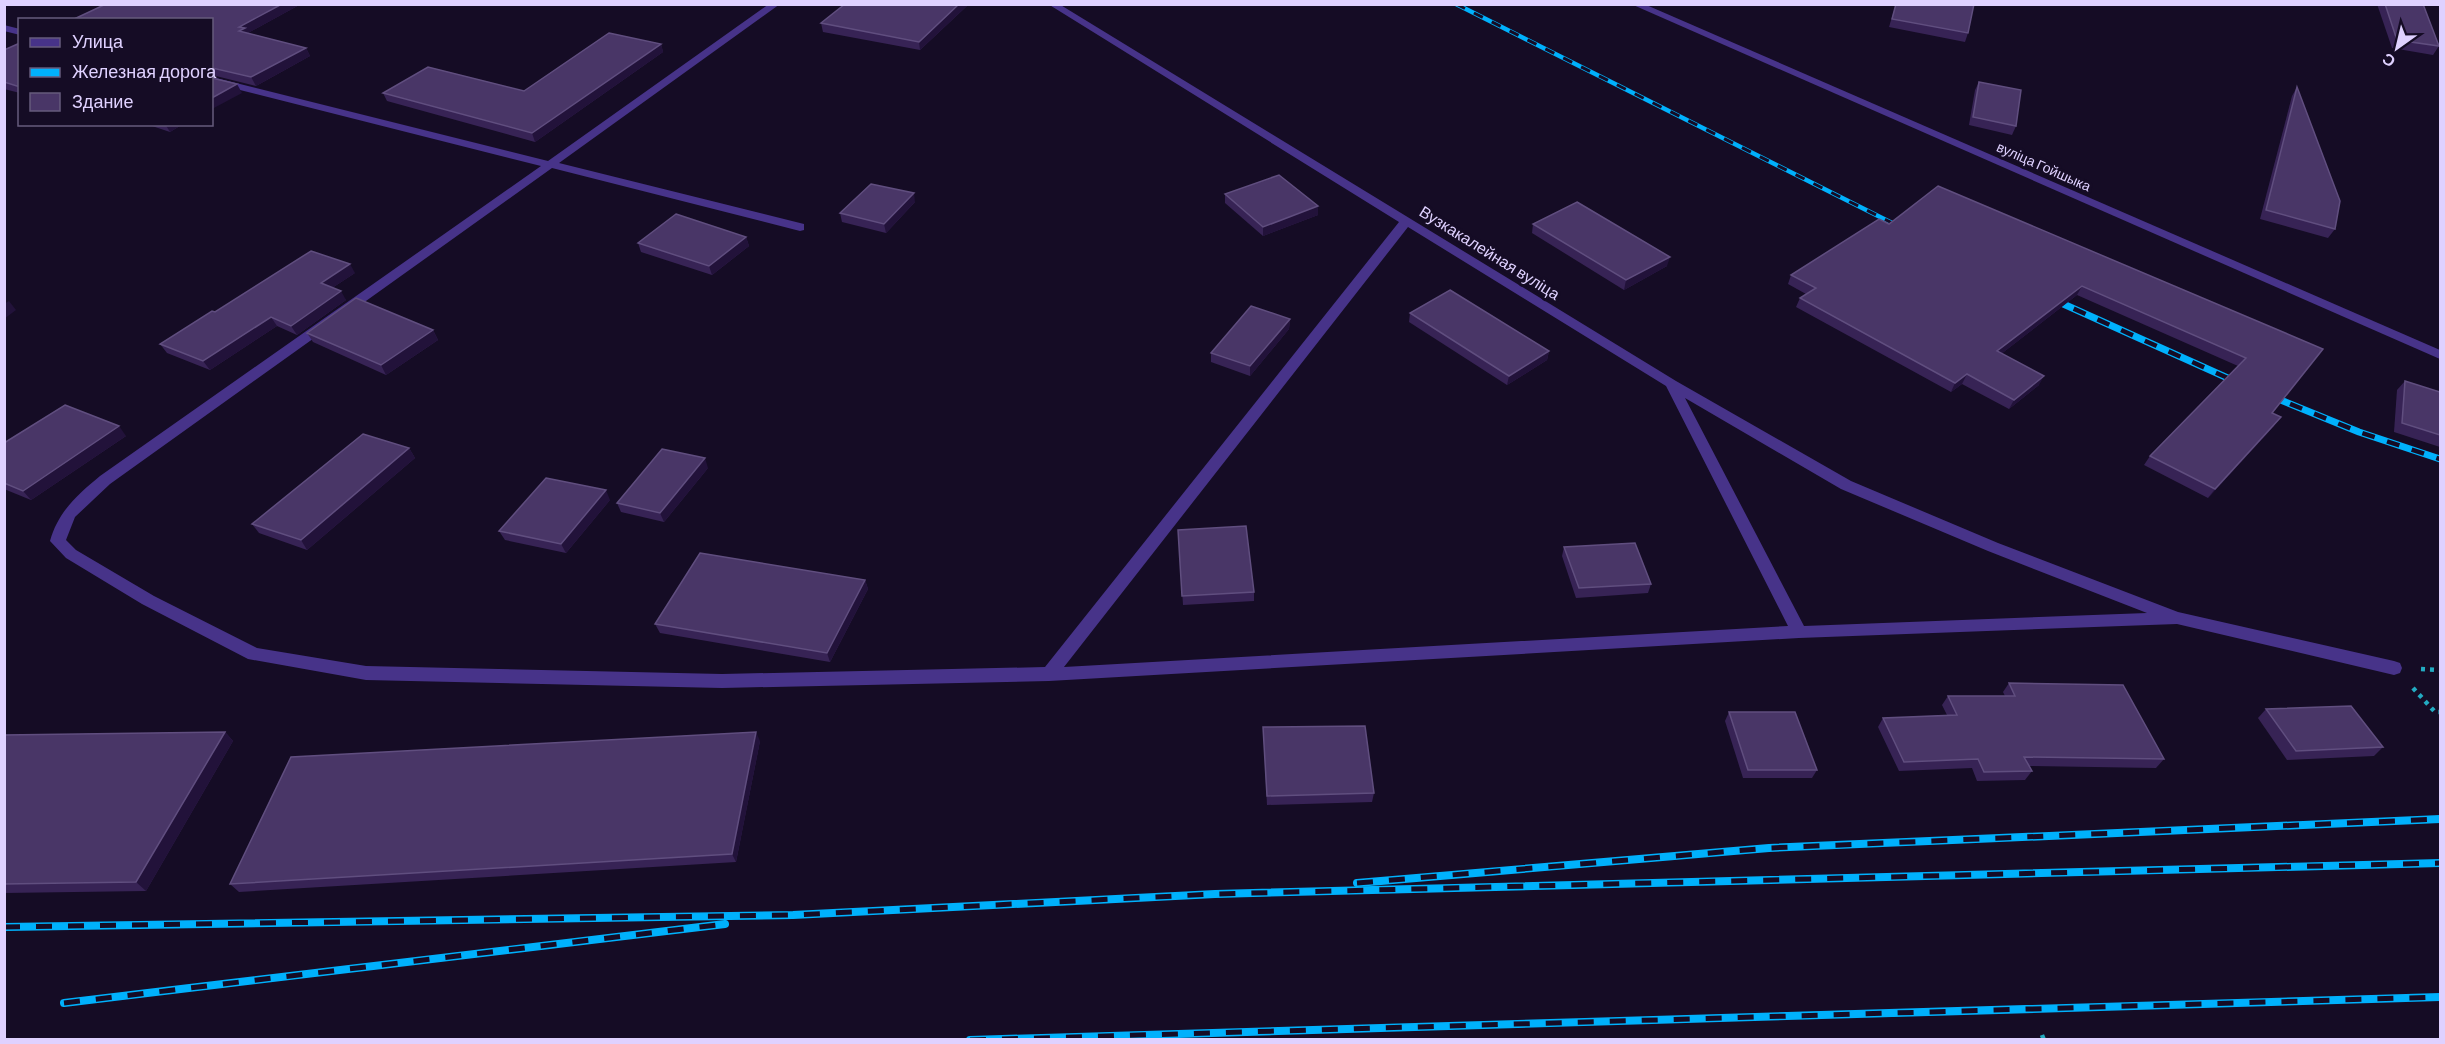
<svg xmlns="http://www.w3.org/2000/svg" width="2445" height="1044" font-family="Barlow,sans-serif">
	<rect width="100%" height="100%" fill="#150c25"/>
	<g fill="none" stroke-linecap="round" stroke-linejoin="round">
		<g stroke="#23abc1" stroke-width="4.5" stroke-dasharray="4 5" stroke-linecap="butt">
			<polyline points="2421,669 2440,670"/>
			<polyline points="2413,688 2435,712 2440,712"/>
			<polyline points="2042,1035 2044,1040"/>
		</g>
		<g fill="#473389" fill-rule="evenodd">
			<path d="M769 4H780L559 163 804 224V230L800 231 552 168 110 484 75 517 66 540 76 550 154 596 257 648 366 666 722 674 1045 667 1399 222 1048 4H1059L1676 381 1851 481 1998 543 2178 612 2394 661 2400 663 2402 668 2400 673 2394 675 2177 624 1799 638 1049 681 722 688 366 680 248 659 142 604 66 558 50 541C58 512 77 495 100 476L541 166 212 83V77L548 161ZM1408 227 1666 386 1788 626 1064 667ZM1685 398 1841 489 1988 551 2147 613 1804 626Z"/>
			<polygon points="1631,4 1644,4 2440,350 2440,359"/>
			<polygon points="4,25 20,29 20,35 4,31"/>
		</g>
		<g stroke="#00b1fc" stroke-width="4.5">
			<polyline id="rail-far2" points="1456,4 1906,230"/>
		</g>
		<g stroke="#00b1fc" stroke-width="7">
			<g id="rail-far1">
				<polyline points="2050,298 2241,384"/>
				<polyline points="2266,394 2359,432 2440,459"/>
			</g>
		</g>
		<g stroke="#00b1fc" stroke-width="8">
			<g id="rail">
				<polyline points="1357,883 1769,848 2440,819"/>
				<polyline points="4,927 793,915 1215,894 2440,863"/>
				<polyline points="64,1003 725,924"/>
				<polyline points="970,1040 2440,997"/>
			</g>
		</g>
		<use href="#rail-far2" stroke="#150c25" stroke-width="3" stroke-dasharray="10" stroke-linecap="butt"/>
		<use href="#rail-far1" stroke="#150c25" stroke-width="4.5" stroke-dasharray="13" stroke-linecap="butt"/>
		<use href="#rail" stroke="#150c25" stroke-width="5" stroke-dasharray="16" stroke-linecap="butt"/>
	</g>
	<g fill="#372355">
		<polygon points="106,4 301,4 248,33 306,48 310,56 256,86 212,75 212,20"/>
		<polygon points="845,4 969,4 920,50 823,32 821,23"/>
		<polygon points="1896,4 1974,4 1968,33 1965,42 1889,27"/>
		<polygon points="2377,4 2423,4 2439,46 2433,55 2392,48"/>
		<polygon points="20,43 20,93 4,89 4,50"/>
		<polygon points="661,44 663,52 535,142 387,101 383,93 524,91"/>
		<polygon points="1979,82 2016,126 2012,135 1969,125 1975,90"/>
		<polygon points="2297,87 2335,229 2328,238 2260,219 2292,96"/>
		<polygon points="146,124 183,124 170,132"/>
		<polygon points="1225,194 1318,215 1263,236 1225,203"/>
		<polygon points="915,202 886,233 842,222 840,213"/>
		<polygon points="1533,224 1667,266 1624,290 1532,233"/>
		<polygon points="1889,224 2323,349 2272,413 2274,426 2208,498 2144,465 2150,456 2238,366 2077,295 2001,354 2039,385 2009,409 1962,384 1951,392 1796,307 1800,298 1806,294 1788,284 1791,275"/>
		<polygon points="746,237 749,246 712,275 641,252 638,243"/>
		<polygon points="355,273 332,288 346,300 297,335 277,326 210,370 167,353 160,344 215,312"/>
		<polygon points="1410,313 1549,351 1547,360 1507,385 1409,322"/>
		<polygon points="1290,319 1289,329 1250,376 1211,362 1211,353"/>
		<polygon points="433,330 438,340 386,375 313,342 307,333"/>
		<polygon points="2405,381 2440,392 2440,447 2394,432 2397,390"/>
		<polygon points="126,436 31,500 4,489 4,443"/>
		<polygon points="409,448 415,458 307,550 259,533 252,524"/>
		<polygon points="708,468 664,522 621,512 617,503"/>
		<polygon points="610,500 566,553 505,540 499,531"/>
		<polygon points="1178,530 1254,592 1254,601 1183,605"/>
		<polygon points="1564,547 1651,584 1648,593 1576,598 1562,556"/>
		<polygon points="865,580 868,589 830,662 660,633 655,624"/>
		<polygon points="2009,683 2164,759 2156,768 2029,766 2032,771 2025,780 1977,781 1972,768 1899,771 1878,727 1883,718 1947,715 1942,705 1948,696 2005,696 2003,692"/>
		<polygon points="2266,709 2383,747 2374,756 2287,760 2258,718"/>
		<polygon points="1729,712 1817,770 1812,778 1743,778 1725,721"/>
		<polygon points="1263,727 1374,793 1372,802 1267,805"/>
		<polygon points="225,732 233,741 146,891 4,893 4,735"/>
		<polygon points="760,741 736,862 239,892 230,884"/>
	</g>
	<g fill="#22123a">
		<polygon points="282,4 301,4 248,33 249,37 239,31 239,27"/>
		<polygon points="959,4 969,4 920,50 919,42"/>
		<polygon points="661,44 663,52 535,142 532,133"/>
		<polygon points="306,48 310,56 256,86 251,77"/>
		<polygon points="237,84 242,93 212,109 212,98"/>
		<polygon points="165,124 183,124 170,132"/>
		<polygon points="914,193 915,202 886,233 884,224"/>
		<polygon points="1318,206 1318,215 1263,236 1263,227"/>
		<polygon points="746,237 749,246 712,275 709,266"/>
		<polygon points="1670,257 1667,266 1624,290 1626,280"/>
		<polygon points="350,264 355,273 326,292 321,283"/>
		<polygon points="2082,286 2077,295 1992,361 1997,351"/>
		<polygon points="341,291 346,300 297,335 291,326"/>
		<polygon points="9,301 16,310 4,319 4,304"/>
		<polygon points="271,317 277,326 210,370 203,361"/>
		<polygon points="1290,319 1289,329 1250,376 1250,366"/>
		<polygon points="433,330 438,340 386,375 381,365"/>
		<polygon points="1549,351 1547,360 1507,385 1509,376"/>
		<polygon points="1967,374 1962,384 1951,392 1955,383"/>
		<polygon points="2044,376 2039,385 2009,409 2014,400"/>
		<polygon points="2281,417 2274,426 2208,498 2215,489"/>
		<polygon points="119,426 126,436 31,500 23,491"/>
		<polygon points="409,448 415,458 307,550 301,540"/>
		<polygon points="705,458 708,468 664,522 660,513"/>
		<polygon points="606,490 610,500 566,553 561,544"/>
		<polygon points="865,580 868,589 830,662 827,653"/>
		<polygon points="225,732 233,741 146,891 136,882"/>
		<polygon points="756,732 760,741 736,862 732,854"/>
	</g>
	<g fill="#493667" stroke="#604e7f" stroke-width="1.5">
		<polygon points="106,4 282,4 239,27 245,28 239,31 306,48 251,77 212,68 212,20 72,20"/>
		<polygon points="845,4 959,4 919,42 821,23"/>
		<polygon points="1896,4 1974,4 1968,33 1892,19"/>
		<polygon points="2385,4 2423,4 2439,46 2397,40"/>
		<polygon points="609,33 661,44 532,133 383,93 428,67 524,91"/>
		<polygon points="20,43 20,87 4,82 4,50"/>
		<polygon points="212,78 237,84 212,98"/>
		<polygon points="1979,82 2021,90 2016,126 1973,117"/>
		<polygon points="2297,87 2340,201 2335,229 2266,210"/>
		<polygon points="1279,175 1318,206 1263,227 1225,194"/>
		<polygon points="871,184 914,193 884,224 840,213"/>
		<polygon points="1938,186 2323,349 2272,413 2281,417 2215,489 2150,456 2246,358 2082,286 1997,351 2044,376 2014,400 1967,374 1955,383 1800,298 1816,288 1791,275 1879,219 1889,224"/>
		<polygon points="1577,202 1670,257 1626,280 1533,224"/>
		<polygon points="676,214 746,237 709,266 638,243"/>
		<polygon points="311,251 350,264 321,283 341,291 291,326 271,317 203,361 160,344 212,311 215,312"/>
		<polygon points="1450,290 1549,351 1509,376 1410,313"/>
		<polygon points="356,298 433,330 381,365 307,333"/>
		<polygon points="1251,306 1290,319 1250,366 1211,353"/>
		<polygon points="2405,381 2440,392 2440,435 2402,423"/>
		<polygon points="65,405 119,426 23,491 4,483 4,443"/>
		<polygon points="363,434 409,448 301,540 252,524"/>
		<polygon points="662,449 705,458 660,513 617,503"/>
		<polygon points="546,478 606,490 561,544 499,531"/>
		<polygon points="1246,526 1254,592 1182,596 1178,530"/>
		<polygon points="1635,543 1651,584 1579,588 1564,547"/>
		<polygon points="700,553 865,580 827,653 655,624"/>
		<polygon points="2009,683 2123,685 2164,759 2024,757 2032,771 1984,772 1978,759 1904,762 1883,718 1957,715 1948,696 2015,696"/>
		<polygon points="2351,706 2383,747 2296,751 2266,709"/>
		<polygon points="1729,712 1795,712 1817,770 1748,770"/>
		<polygon points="1365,726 1374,793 1267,796 1263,727"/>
		<polygon points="225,732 136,882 4,884 4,735"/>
		<polygon points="756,732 732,854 230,884 291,757"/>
	</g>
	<g text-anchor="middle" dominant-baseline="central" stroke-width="6" stroke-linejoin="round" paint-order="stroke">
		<g font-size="14" fill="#dfd1ff" stroke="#150c25">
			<text transform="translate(2044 166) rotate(24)">вуліца Гойшыка</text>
		</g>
		<g font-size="16" fill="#dfd1ff" stroke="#150c25">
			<text transform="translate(1490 252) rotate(32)">Вузкакалейная вуліца</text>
		</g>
	</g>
	<rect width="2445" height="1044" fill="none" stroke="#dfd1ff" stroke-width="12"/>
	<rect x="18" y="18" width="195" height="108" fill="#150c25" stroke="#665b7c" stroke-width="1.5"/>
	<rect x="30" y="38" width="30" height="9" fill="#473389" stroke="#665b7c" stroke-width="1.5"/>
	<text x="72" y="48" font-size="18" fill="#dfd1ff">Улица</text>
	<rect x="30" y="68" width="30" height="9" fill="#00b1fc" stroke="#665b7c" stroke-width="1.5"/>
	<text x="72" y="78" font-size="18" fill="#dfd1ff">Железная дорога</text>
	<rect x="30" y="93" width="30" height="18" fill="#493667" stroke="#665b7c" stroke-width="1.5"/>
	<text x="72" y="108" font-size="18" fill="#dfd1ff">Здание</text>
	<g transform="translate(2397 48) rotate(214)" stroke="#150c25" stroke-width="4.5" paint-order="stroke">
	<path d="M0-4.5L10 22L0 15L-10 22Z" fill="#dfd1ff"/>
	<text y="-9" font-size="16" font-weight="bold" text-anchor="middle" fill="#dfd1ff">С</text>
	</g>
</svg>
